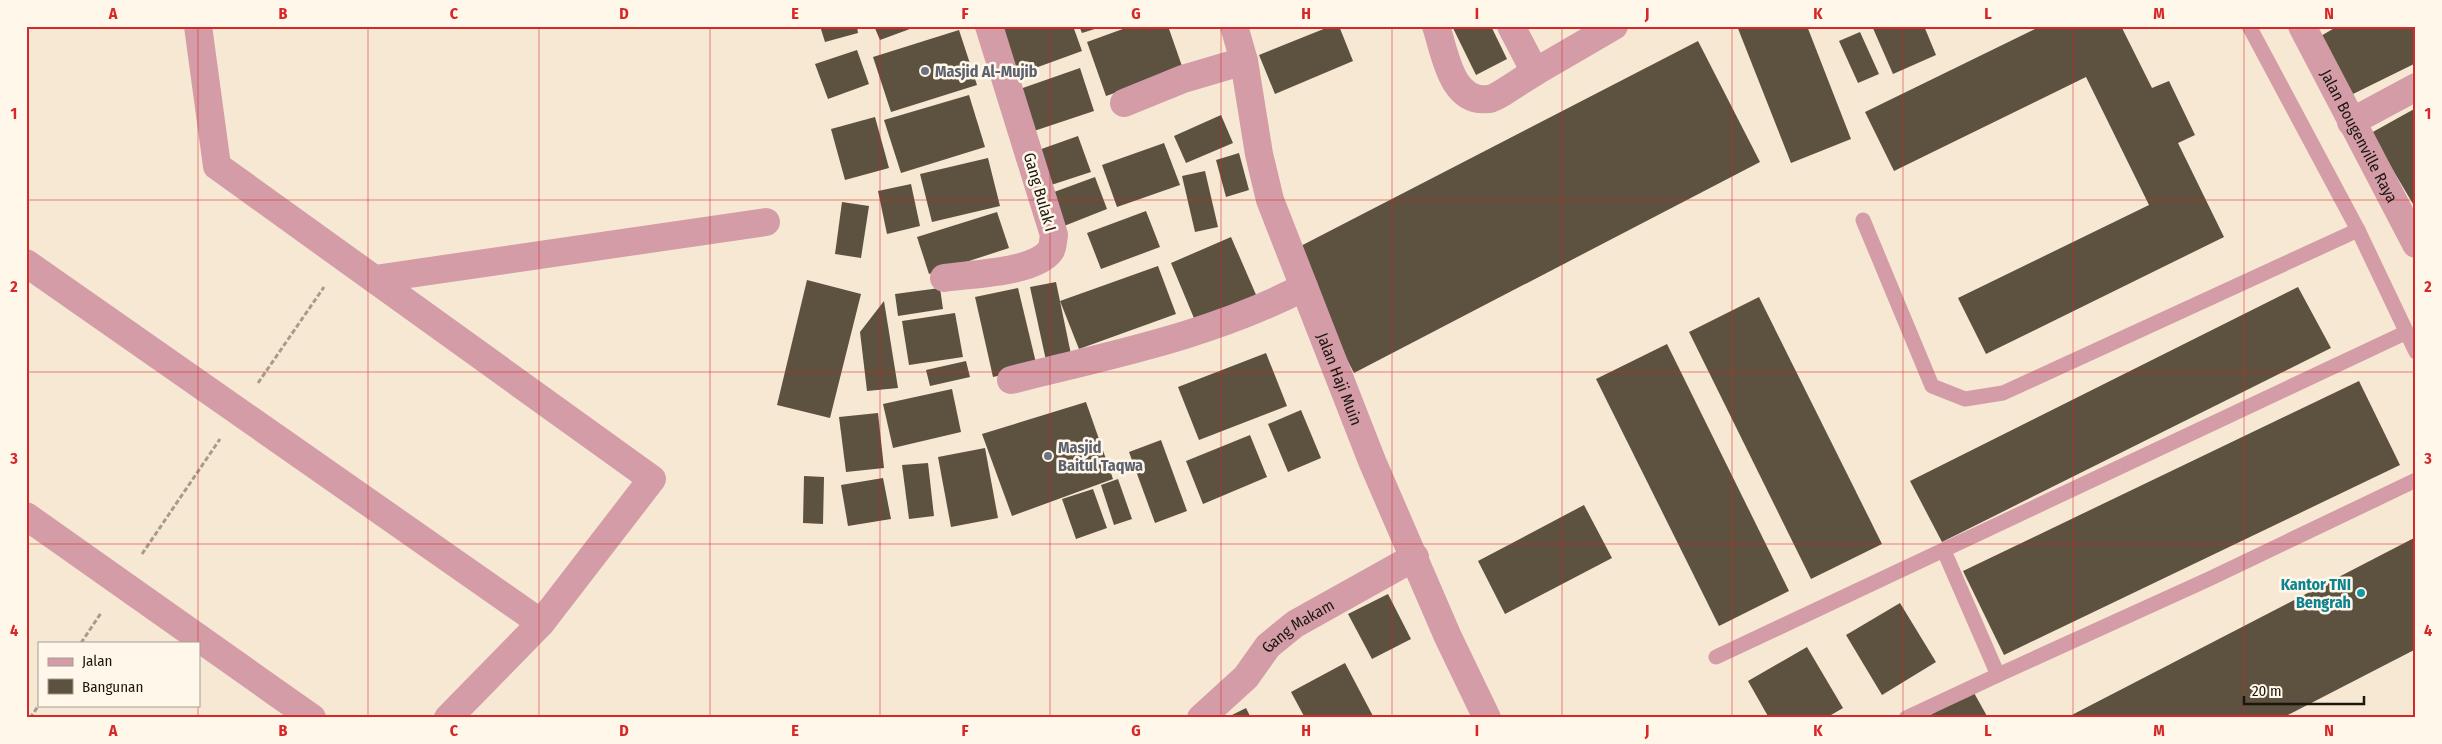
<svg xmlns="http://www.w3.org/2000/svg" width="2442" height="744" font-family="'Fira Sans Condensed',sans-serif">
	<rect width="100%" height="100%" fill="#f7e8d4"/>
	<g fill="#5d513f">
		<polygon points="820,26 857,26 858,33 825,42"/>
		<polygon points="874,26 918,26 880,40"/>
		<polygon points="998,26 1073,26 1082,51 1016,75"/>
		<polygon points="1079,26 1101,26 1101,27 1082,33"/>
		<polygon points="1131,26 1168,26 1183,69 1106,96 1087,42"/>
		<polygon points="1331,26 1339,26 1353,61 1275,94 1259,55"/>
		<polygon points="1452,26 1491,26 1507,59 1476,75"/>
		<polygon points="1737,26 1807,26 1851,139 1791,163"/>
		<polygon points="1872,26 1924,26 1936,55 1893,74"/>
		<polygon points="2041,26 2121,26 2152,88 2169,81 2195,135 2178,143 2224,237 1986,354 1958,298 2149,205 2086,77 1894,171 1865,112"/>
		<polygon points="2338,26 2416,26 2416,63 2353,94 2319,37"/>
		<polygon points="959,30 977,85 891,112 873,57"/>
		<polygon points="1860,32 1879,74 1858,83 1839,41"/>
		<polygon points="1698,41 1760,162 1354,373 1291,251"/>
		<polygon points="857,50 869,84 828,99 815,64"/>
		<polygon points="1080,68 1094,111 1031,132 1017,90"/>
		<polygon points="969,95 985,147 901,173 884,120"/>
		<polygon points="2416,108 2416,209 2371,133"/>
		<polygon points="1221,115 1233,143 1186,163 1174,136"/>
		<polygon points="875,117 889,168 845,180 831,129"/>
		<polygon points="1078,136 1091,172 1045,187 1033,152"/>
		<polygon points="1164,143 1180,185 1117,207 1102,165"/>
		<polygon points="1239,153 1249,190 1226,197 1216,160"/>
		<polygon points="988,158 1000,206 932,222 920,174"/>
		<polygon points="1205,171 1218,227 1195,232 1182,176"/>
		<polygon points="1095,177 1107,209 1059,228 1046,195"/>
		<polygon points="911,184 920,226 887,234 878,191"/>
		<polygon points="842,202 869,206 861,258 835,254"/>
		<polygon points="1146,211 1160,247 1101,269 1087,233"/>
		<polygon points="997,212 1009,248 929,274 917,237"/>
		<polygon points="1231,237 1257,297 1196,323 1171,263"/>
		<polygon points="1158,266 1176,314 1079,349 1060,301"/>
		<polygon points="807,280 861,294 830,418 777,405"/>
		<polygon points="1056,282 1072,359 1047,365 1030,287"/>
		<polygon points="2298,287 2331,348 1942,542 1910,481"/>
		<polygon points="940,288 943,309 898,316 895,294"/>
		<polygon points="1018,288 1037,367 993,377 975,297"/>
		<polygon points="1759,297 1882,544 1811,579 1689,332"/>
		<polygon points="884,301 898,388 867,391 860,332"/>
		<polygon points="955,313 963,357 909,365 902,321"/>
		<polygon points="1667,344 1789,591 1719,626 1596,379"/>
		<polygon points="1266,353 1287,406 1199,440 1178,387"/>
		<polygon points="966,361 970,377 930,386 926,370"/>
		<polygon points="2359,381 2400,465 2004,655 1963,571"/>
		<polygon points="952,389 961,432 893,448 883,404"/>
		<polygon points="1086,402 1113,479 1012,516 982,434"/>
		<polygon points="1301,410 1321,458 1288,472 1268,424"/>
		<polygon points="878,413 884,468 846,472 839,417"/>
		<polygon points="1250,435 1267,477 1203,504 1186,461"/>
		<polygon points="1161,440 1187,511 1155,523 1129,452"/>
		<polygon points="985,448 998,518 951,527 938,457"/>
		<polygon points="928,463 934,516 909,519 902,465"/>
		<polygon points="804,476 824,477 823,524 803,523"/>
		<polygon points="883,478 891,519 848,526 841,485"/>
		<polygon points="1118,479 1132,519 1114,525 1101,485"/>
		<polygon points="1093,489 1107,528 1076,539 1062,499"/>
		<polygon points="1584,505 1612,558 1505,614 1478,561"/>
		<polygon points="2416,537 2416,649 2282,718 2066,718"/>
		<polygon points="1388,594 1411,639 1372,659 1348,614"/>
		<polygon points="1900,603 1936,662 1882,695 1846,635"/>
		<polygon points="1807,647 1843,708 1826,718 1769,718 1748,681"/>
		<polygon points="1345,663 1374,718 1305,718 1291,692"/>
		<polygon points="1973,691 1988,718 1925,718"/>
		<polygon points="1246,708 1251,718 1226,718"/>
	</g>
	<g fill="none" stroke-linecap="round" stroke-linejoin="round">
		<g stroke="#a79c8c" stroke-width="3" stroke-dasharray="5 2.5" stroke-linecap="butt">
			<polyline points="258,383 324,287"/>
			<polyline points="142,554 220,439"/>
			<polyline points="81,643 101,613"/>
			<polyline points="30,718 39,705"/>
		</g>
		<g stroke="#d49ca7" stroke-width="15">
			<polyline points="2249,26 2358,230 2416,352"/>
			<polyline points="1863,220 1932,386 1965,399 2003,393 2358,230"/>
			<polyline points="1716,657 2407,332"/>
			<polyline points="1998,675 2209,579 2416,480"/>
			<polyline points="1906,718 1998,675 1944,551"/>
		</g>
		<g stroke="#d49ca7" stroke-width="28">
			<polyline points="198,26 217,166 652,479 541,623 448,718"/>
			<path id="s1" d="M1234 26 1244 61 1259 154 1270 200 1372 461 1448 637 1487 718"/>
			<path d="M1436 26C1445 53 1451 104 1489 99 1497 98 1526 77 1535 72"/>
			<polyline points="1511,26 1535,72 1614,26"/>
			<path id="s2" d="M2302 26 2416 244"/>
			<polyline points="1124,103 1183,79 1244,61"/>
			<polyline points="2351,122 2416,87"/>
			<polyline points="26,263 541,623"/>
			<path d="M944 278C969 274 1036 273 1051 250 1053 247 1053 240 1054 235L989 26"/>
			<polyline points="375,279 766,222"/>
			<path d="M1011 380C1110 355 1213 335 1304 287"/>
			<polyline points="26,516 312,718"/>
			<path id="s3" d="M1201 718 1246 677 1268 646 1295 624 1415 557"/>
		</g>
	</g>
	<path fill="none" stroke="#d62828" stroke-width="1" stroke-opacity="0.55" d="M198 26V643M368 26V718M539 26V718M710 26V718M880 26V718M1050 26V718M1221 26V718M1392 26V718M1562 26V718M1732 26V718M1903 26V718M2073 26V718M2244 26V718M26 200H2416M26 372H2416M26 544H2416M198 705V718"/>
	<g fill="#6b7280" stroke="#fff7ea" stroke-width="2">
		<circle cx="925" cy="71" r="5"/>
		<circle cx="1048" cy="456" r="5"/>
	</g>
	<circle fill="#0f9aa8" stroke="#fff7ea" stroke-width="2" cx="2361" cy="593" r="5"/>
	<g text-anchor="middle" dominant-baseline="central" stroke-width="5" stroke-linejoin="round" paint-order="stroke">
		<g font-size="16" font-weight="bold" fill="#5b616d" stroke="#fff7ea" text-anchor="start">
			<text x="935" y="71">Masjid Al-Mujib</text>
			<text x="1058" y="447">Masjid<tspan x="1058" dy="18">Baitul Taqwa</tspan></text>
		</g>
		<g font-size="16" fill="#1b170f" stroke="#fff7ea">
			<text stroke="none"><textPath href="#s2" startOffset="124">Jalan Bougenville Raya</textPath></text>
			<text transform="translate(1040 192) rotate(74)">Gang Bulak I</text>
			<text stroke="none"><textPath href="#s1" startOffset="370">Jalan Haji Muin</textPath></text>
			<text stroke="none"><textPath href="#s3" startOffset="135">Gang Makam</textPath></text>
		</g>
		<g font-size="16" font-weight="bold" fill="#0d838f" stroke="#fff7ea" text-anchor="end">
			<text x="2351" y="584">Kantor TNI<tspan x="2351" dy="18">Bengrah</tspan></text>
		</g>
	</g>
	<rect width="2442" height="744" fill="none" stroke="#fff7ea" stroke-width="55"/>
	<rect x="38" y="642" width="162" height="65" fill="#fff7ea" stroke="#a49d92"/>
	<rect x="48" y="658" width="25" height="8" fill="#d49ca7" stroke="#a49d92"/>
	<text x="82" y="666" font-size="15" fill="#1b170f">Jalan</text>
	<rect x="48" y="679" width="25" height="15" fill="#5d513f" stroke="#a49d92"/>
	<text x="82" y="692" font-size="15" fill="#1b170f">Bangunan</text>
	<path d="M2244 696v8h120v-8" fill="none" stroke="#1b170f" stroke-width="2.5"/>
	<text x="2252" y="696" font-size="15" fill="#1b170f" stroke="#fff7ea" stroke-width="4" paint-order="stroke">20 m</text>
	<rect x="28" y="28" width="2386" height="688" fill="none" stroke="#d62828" stroke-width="2"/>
	<g font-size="16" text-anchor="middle" font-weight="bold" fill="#d62828">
		<text x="113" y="19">A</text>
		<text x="283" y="19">B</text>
		<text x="454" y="19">C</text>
		<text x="624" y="19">D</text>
		<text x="795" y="19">E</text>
		<text x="965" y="19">F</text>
		<text x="1136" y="19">G</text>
		<text x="1306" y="19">H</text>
		<text x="1477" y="19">I</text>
		<text x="1647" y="19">J</text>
		<text x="1818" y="19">K</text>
		<text x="1988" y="19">L</text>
		<text x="2159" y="19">M</text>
		<text x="2329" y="19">N</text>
		<text x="14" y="119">1</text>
		<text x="2428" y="119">1</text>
		<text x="14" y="292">2</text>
		<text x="2428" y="292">2</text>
		<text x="14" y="464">3</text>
		<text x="2428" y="464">3</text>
		<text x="14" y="636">4</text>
		<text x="2428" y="636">4</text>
		<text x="113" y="736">A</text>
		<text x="283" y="736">B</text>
		<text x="454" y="736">C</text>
		<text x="624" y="736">D</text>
		<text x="795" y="736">E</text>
		<text x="965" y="736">F</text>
		<text x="1136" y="736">G</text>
		<text x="1306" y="736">H</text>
		<text x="1477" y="736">I</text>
		<text x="1647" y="736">J</text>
		<text x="1818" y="736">K</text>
		<text x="1988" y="736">L</text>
		<text x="2159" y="736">M</text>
		<text x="2329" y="736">N</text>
	</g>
</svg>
